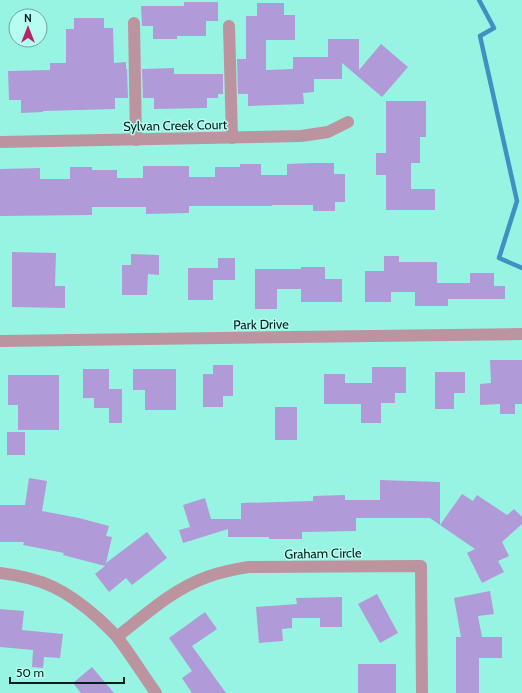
<svg xmlns="http://www.w3.org/2000/svg" width="522" height="693" font-family="Cabin,sans-serif">
	<rect width="100%" height="100%" fill="#98f4e2"/>
	<g fill="none" stroke-linecap="round" stroke-linejoin="round">
		<polyline stroke="#4290c3" stroke-width="4.5" points="479,0 494,28 480,36 517,201 499,258 522,268"/>
	</g>
	<g fill="#b19ad8">
		<polygon points="184,2 218,2 218,21 206,21 206,36 177,36 177,39 153,39 153,26 142,26 141,6 184,6"/>
		<polygon points="257,3 284,3 284,15 295,15 295,40 266,40 266,70 293,69 293,57 328,57 328,39 359,39 359,70 381,44 408,67 382,97 342,63 342,79 314,79 314,92 303,93 304,104 248,106 248,94 238,94 237,59 246,59 246,16 257,16"/>
		<polygon points="74,18 104,18 104,28 113,28 114,63 126,62 126,69 127,69 128,98 115,98 115,109 43,111 43,112 21,113 21,100 9,100 8,71 50,70 50,63 66,63 66,29 74,29"/>
		<polygon points="174,68 174,74 223,74 223,94 218,94 218,98 207,98 207,108 154,109 154,98 143,98 142,69"/>
		<polygon points="386,101 426,101 426,137 420,137 420,163 411,163 411,189 435,189 435,210 386,210 386,175 376,175 376,153 386,153"/>
		<polygon points="313,163 334,163 334,174 345,174 345,202 335,202 335,211 313,211 313,205 272,205 272,206 189,206 189,213 146,214 146,207 92,207 92,215 0,216 0,169 40,168 40,179 70,179 70,167 92,167 92,170 117,170 117,178 143,178 143,166 189,166 189,177 215,177 215,167 240,167 240,164 261,164 261,175 287,175 287,164"/>
		<polygon points="12,252 56,253 55,286 65,286 65,308 12,307"/>
		<polygon points="131,254 159,255 159,275 148,274 147,295 122,295 122,265 131,265"/>
		<polygon points="384,256 399,256 399,262 437,262 437,283 470,283 470,273 494,273 494,286 505,286 505,299 448,299 448,306 415,306 415,292 391,292 391,302 365,302 365,271 384,271"/>
		<polygon points="218,258 235,258 235,280 213,280 213,300 188,300 188,268 218,268"/>
		<polygon points="301,267 325,267 325,279 342,279 342,302 301,302 301,289 277,289 277,309 255,309 255,269 301,269"/>
		<polygon points="490,360 522,360 522,404 515,404 515,414 500,414 500,404 480,405 480,384 491,383"/>
		<polygon points="213,365 233,365 233,396 223,396 223,407 203,407 203,374 213,374"/>
		<polygon points="372,367 406,367 406,393 395,393 395,403 381,403 381,423 361,423 361,404 324,404 324,374 345,374 345,383 372,383"/>
		<polygon points="83,369 109,369 109,389 122,389 122,423 109,423 109,408 94,408 94,398 83,398"/>
		<polygon points="133,369 176,369 176,410 145,410 145,390 133,390"/>
		<polygon points="435,372 465,372 465,393 454,393 454,409 435,409"/>
		<polygon points="8,375 59,375 59,430 18,430 18,405 8,405"/>
		<rect x="275" y="407" width="22" height="33"/>
		<rect x="7" y="432" width="18" height="23"/>
		<polygon points="29,478 47,481 42,511 79,518 109,526 106,536 112,537 106,563 147,532 167,558 132,585 126,578 109,592 95,574 105,566 63,555 64,553 23,545 24,542 0,542 0,505 25,505"/>
		<polygon points="380,480 440,482 440,525 430,518 356,518 356,531 302,532 302,539 269,539 269,537 228,537 228,529 183,543 179,530 190,527 183,505 205,498 211,519 241,519 241,503 313,501 313,496 345,495 345,500 380,500"/>
		<polygon points="462,494 473,501 477,495 507,515 514,509 522,517 522,524 502,542 509,556 498,561 504,572 482,583 467,553 475,549 440,525"/>
		<polygon points="490,591 494,614 478,616 482,637 502,637 502,658 479,658 479,693 456,693 456,637 461,637 454,598"/>
		<polygon points="377,594 398,633 380,643 358,604"/>
		<polygon points="342,597 342,627 320,627 320,618 292,618 292,628 282,629 283,641 259,643 256,607 297,604 296,598"/>
		<polygon points="0,609 24,611 22,630 63,634 60,658 44,657 43,668 32,667 33,650 0,647"/>
		<polygon points="205,612 217,629 192,646 226,693 192,693 182,678 192,671 169,638"/>
		<rect x="358" y="664" width="38" height="29"/>
		<polygon points="92,667 114,693 81,693 73,683"/>
	</g>
	<g fill="none" stroke-linecap="round" stroke-linejoin="round">
		<g stroke="#bb949f" stroke-width="12">
			<polyline points="134,23 136,140"/>
			<polyline points="229,26 232,138"/>
			<polyline points="0,142 301,136 328,132 348,122"/>
			<polyline points="0,341 522,334"/>
			<path d="M0 573C43 578 66 590 98 618 104 624 112 631 117 637 131 655 143 675 156 693"/>
			<path d="M117 637C145 615 173 589 207 577 221 572 235 569 249 567L421 566 422 693"/>
		</g>
	</g>
	<g text-anchor="middle" dominant-baseline="central" stroke-width="3" stroke-linejoin="round" paint-order="stroke">
		<g font-size="13" fill="#021f1b" stroke="#b6fdef">
			<text transform="translate(175 125) rotate(-1)">Sylvan Creek Court</text>
			<text transform="translate(261 324) rotate(-1)">Park Drive</text>
			<text transform="translate(323 553) rotate(-1)">Graham Circle</text>
		</g>
	</g>
	<g transform="translate(28 28)"><circle r="19" fill="#b6fdef" stroke="#6ea49a"/>
	<path d="M0-3L7 15L0 10L-7 15Z" fill="#b22661"/>
	<text y="-6" font-size="11" font-weight="bold" text-anchor="middle" fill="#021f1b">N</text>
	</g>
	<path d="M10 677v6h114v-6" fill="none" stroke="#021f1b" stroke-width="2"/>
	<text x="16" y="677" font-size="12" fill="#021f1b" stroke="#b6fdef" stroke-width="3" paint-order="stroke">50 m</text>
</svg>
